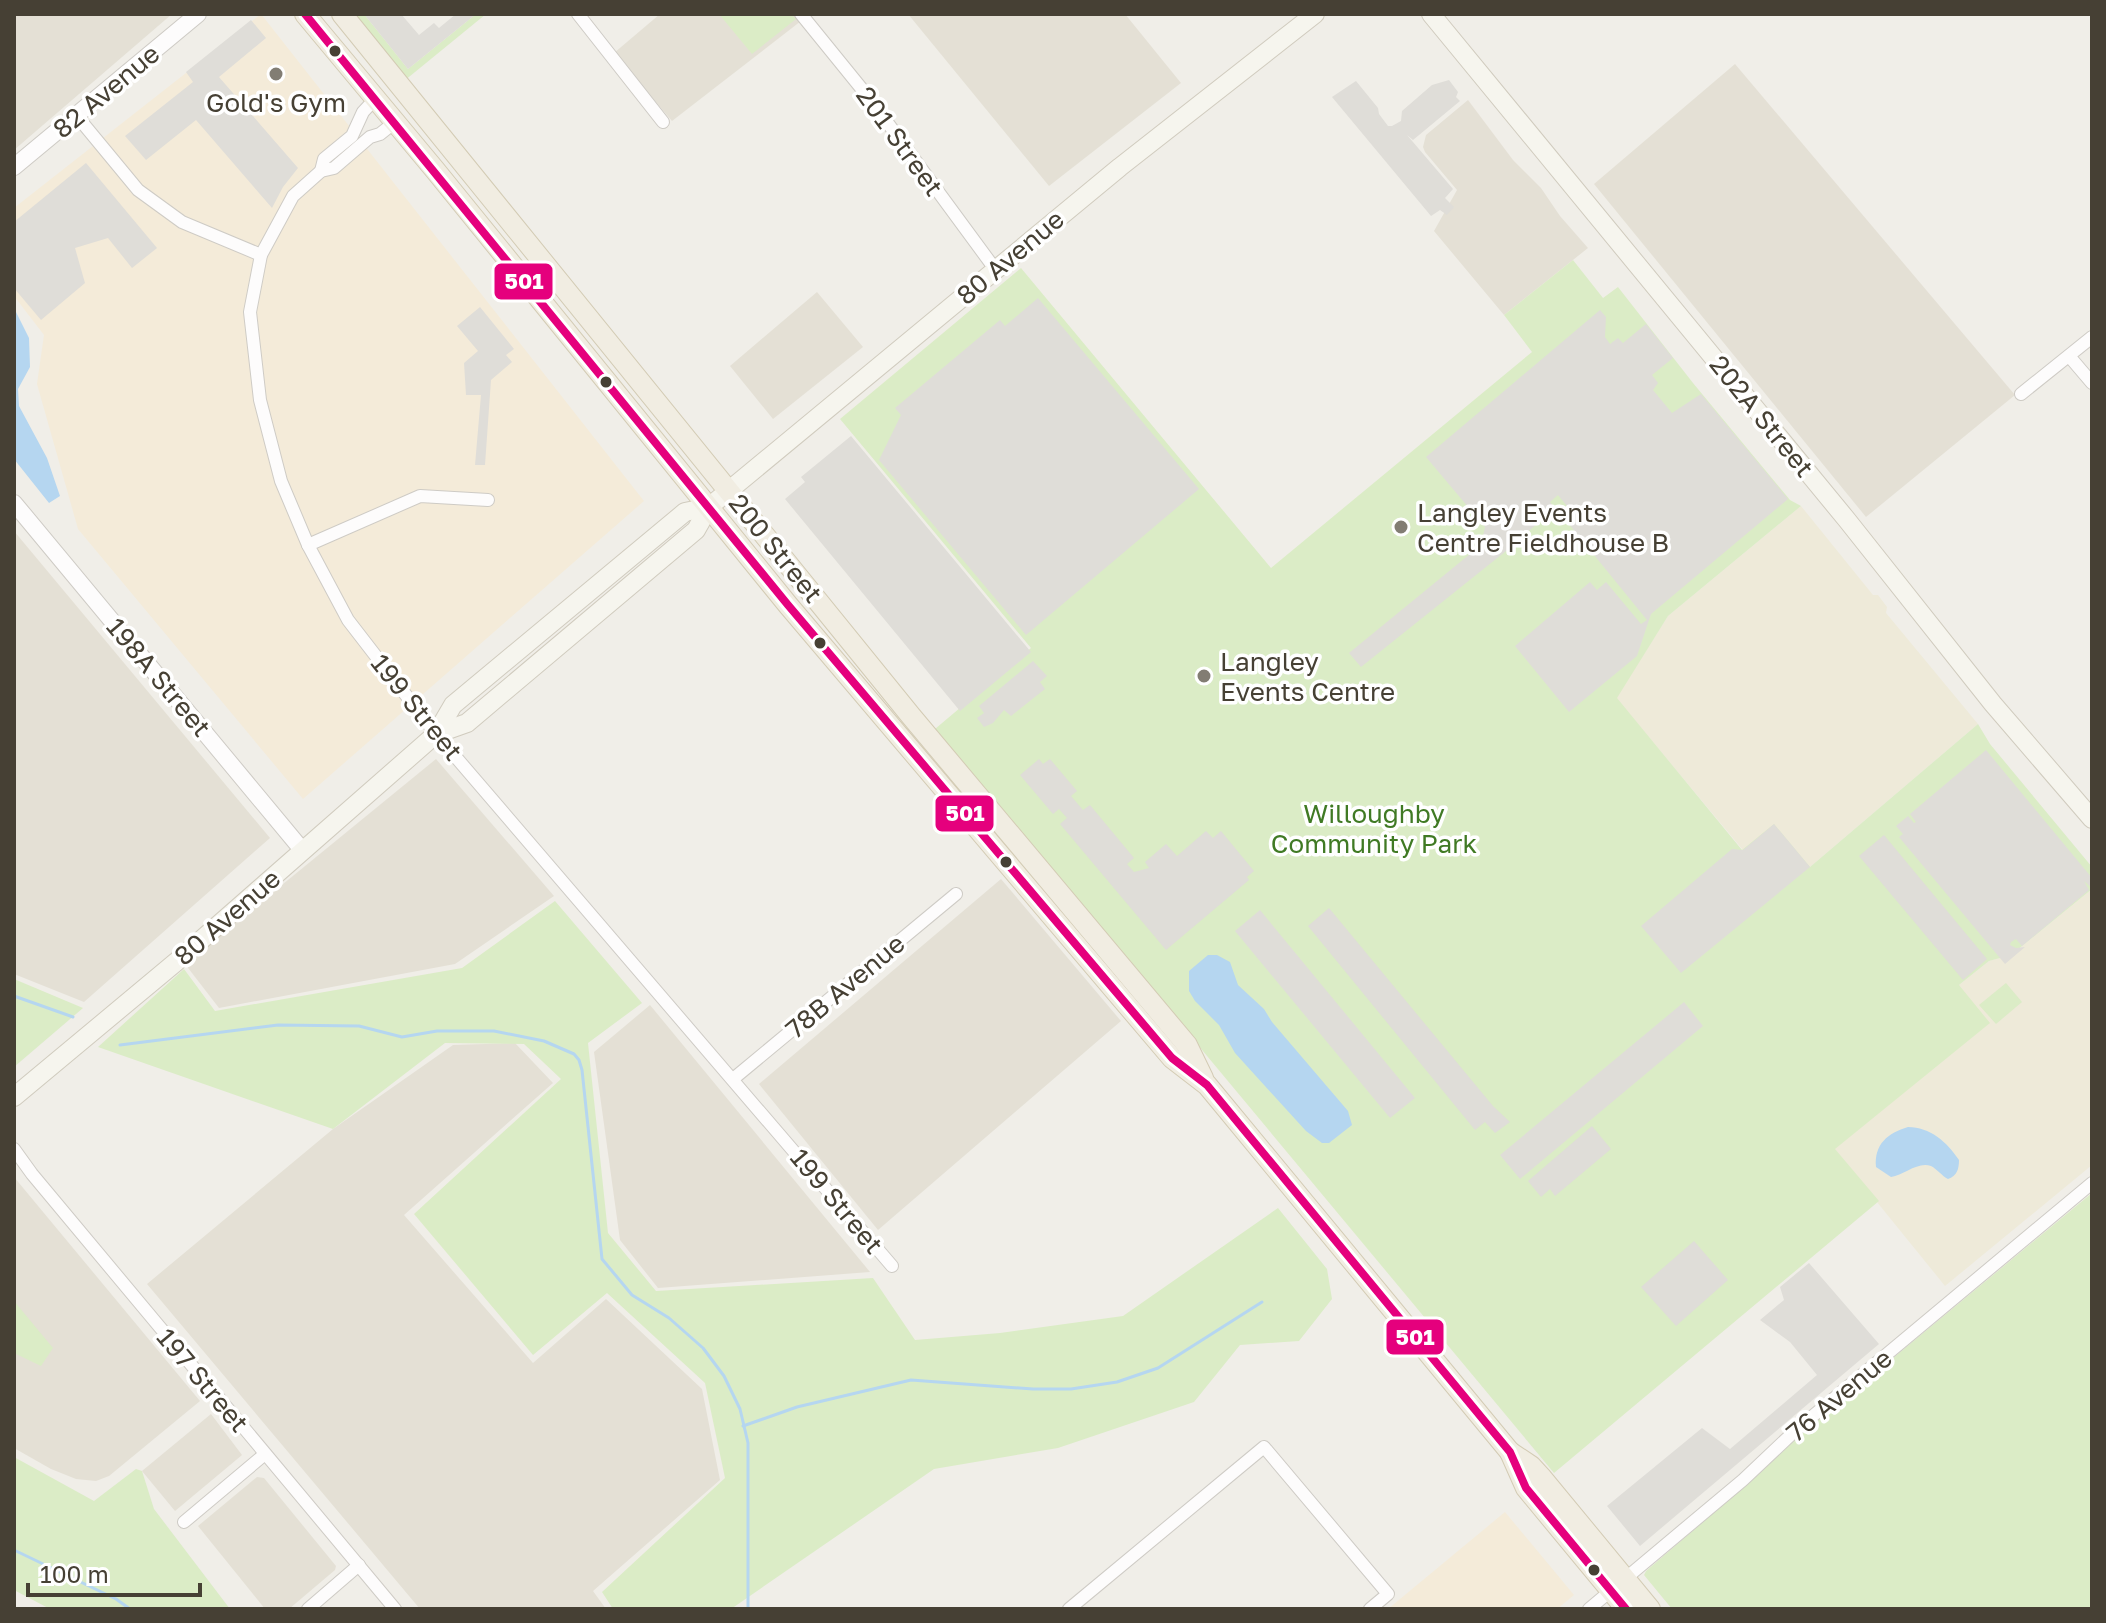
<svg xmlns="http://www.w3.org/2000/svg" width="2106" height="1623" font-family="'Golos Text',sans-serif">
	<rect width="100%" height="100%" fill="#f0eee8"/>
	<g fill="#e4e0d5">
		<polygon points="14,14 172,14 14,150"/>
		<polygon points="660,14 794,14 801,21 672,121 614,53"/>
		<polygon points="908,14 1125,14 1181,83 1049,186"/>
		<polygon points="1735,64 2015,395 1866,517 1594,184"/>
		<polygon points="1468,100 1513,160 1541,188 1560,216 1588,248 1504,315 1434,231 1457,190 1425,152 1423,147 1426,135"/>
		<polygon points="817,292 863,347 773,419 730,366"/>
		<polygon points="14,531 270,838 84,1002 14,974"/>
		<polygon points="436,759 554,896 455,964 219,1008 185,964"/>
		<polygon points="1001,879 1121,1021 878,1230 759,1084"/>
		<polygon points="650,1005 870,1272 658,1288 620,1240 594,1052"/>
		<polygon points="515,1043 553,1083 404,1215 533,1363 606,1299 702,1389 720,1480 593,1591 606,1609 420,1609 147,1284 333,1129 453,1045"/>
		<polygon points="14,1177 200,1401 109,1476 96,1481 76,1479 51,1469 14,1448"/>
		<polygon points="211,1414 242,1455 175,1511 142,1471"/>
		<polygon points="257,1477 264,1478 336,1566 335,1570 289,1609 265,1609 198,1526"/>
	</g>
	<g fill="#f4ebd9">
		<polygon points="261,14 644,501 303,799 78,529 37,384 44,335 14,296 14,208"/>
		<polygon points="1505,1512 1574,1595 1557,1609 1388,1609"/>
	</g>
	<g fill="#eeead9">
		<polygon points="1801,506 1873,595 1878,595 1887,607 1886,613 1978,724 1810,867 1743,850 1616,698 1668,616"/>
		<polygon points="2092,889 2092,1165 1945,1286 1834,1149 1989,1023 1958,986 1989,961 2011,955"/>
	</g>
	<g fill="#dbecc6">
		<polygon points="349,14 364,14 408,69 476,14 486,14 404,81"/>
		<polygon points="719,14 791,14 796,19 752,54"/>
		<polygon points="1573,260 1603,298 1618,287 1693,383 1790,500 1801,506 1668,616 1617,698 1742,850 1774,824 1810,867 1978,724 1990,744 2092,867 2092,889 2011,955 1989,961 1959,985 1990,1023 1835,1149 1879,1201 1554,1473 935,729 1031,648 840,419 1021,268 1271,568 1532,352 1504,315"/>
		<polygon points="555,901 642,1003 588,1043 608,1233 656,1291 873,1278 915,1340 1000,1333 1123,1316 1278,1208 1327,1269 1332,1299 1299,1341 1240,1345 1194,1402 1058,1448 934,1469 731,1609 613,1609 602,1592 725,1478 705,1383 607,1293 533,1355 414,1214 561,1079 524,1044 445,1043 333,1129 98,1047 184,969 215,1011 462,968"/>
		<polygon points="14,979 83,1008 14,1067"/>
		<polygon points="2006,983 2022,1002 1996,1024 1979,1005"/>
		<polygon points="2092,1193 2092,1609 1672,1609 1644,1575 1646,1571 1761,1472 1799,1436"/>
		<polygon points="14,1301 53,1348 41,1366 14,1353"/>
		<polygon points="14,1457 94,1501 136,1469 142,1471 154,1509 230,1609 50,1609 14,1590"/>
	</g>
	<g fill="#dfddd8">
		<polygon points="364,14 401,14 419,35 434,23 439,28 456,14 476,14 408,69"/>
		<polygon points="251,20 266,38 219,77 298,168 283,187 272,208 196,120 146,160 125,136 193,82 186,72"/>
		<polygon points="1449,80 1458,92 1456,97 1460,101 1413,140 1407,135 1453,189 1445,198 1454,207 1447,215 1440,210 1431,216 1332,97 1356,81 1378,108 1379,114 1388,126 1392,126 1401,121 1402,111 1432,85"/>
		<polygon points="86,163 157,248 132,268 108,238 75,248 85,283 41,320 14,288 14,222"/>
		<polygon points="1038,298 1199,489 1026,635 879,460 901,415 895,408 1000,320 1005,326"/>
		<polygon points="480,307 514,349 506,355 512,362 491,380 485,465 475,465 481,395 466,395 464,363 478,351 457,326"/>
		<polygon points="1600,310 1606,317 1605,337 1610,344 1618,338 1623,343 1646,324 1673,358 1652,375 1658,383 1653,390 1672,413 1701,394 1788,499 1651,614 1637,656 1569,712 1515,646 1590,582 1597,590 1606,582 1641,624 1647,620 1568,523 1575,516 1558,495 1550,502 1555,508 1506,551 1361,667 1349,653 1481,545 1485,527 1426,457"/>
		<polygon points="851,436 1031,652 960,711 785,499 805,482 801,477"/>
		<polygon points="1033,661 1047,676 1040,682 1045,689 1011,716 1004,710 993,723 984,727 977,718 984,713 979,706"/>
		<polygon points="1986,750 2092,878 2092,888 2084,881 2089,890 2022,946 2016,939 2011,942 2010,945 2016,948 2025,947 2005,964 1899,837 1903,834 1896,826 1908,816 1914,823 1916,822 1910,814"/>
		<polygon points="1039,759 1043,764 1050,759 1077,791 1071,796 1083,810 1090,805 1134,858 1127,864 1134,872 1149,868 1145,862 1166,844 1177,856 1206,831 1213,838 1221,831 1254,871 1247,877 1249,880 1166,950 1060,824 1067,818 1059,809 1053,814 1020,775"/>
		<polygon points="1774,824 1810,867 1681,973 1641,926 1732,849 1743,850"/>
		<polygon points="1884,835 1987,959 1963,980 1859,856"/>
		<polygon points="1329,908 1493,1106 1510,1122 1495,1133 1485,1122 1475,1130 1308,926"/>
		<polygon points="1260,910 1415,1098 1390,1118 1235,931"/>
		<polygon points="1684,1002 1703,1026 1520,1179 1500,1155"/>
		<polygon points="1592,1126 1611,1149 1555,1196 1550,1189 1541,1197 1528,1181"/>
		<polygon points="1694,1241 1728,1280 1676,1326 1641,1287"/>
		<polygon points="1809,1263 1879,1344 1640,1546 1607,1506 1702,1428 1730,1449 1817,1375 1790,1342 1760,1320 1784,1300 1780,1287"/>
	</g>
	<g fill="#b5d6f0">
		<polygon points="14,308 29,338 30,367 18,389 19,406 47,458 60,496 49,503 14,459"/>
		<polygon points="1208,955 1217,955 1230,962 1238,985 1264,1009 1272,1022 1348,1111 1352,1125 1329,1143 1322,1143 1306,1131 1235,1053 1219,1025 1195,1001 1189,991 1189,971"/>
		<path d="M1908 1127C1930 1127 1947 1142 1959 1160 1959 1169 1957 1176 1948 1179 1942 1176 1937 1169 1931 1166 1918 1161 1904 1175 1891 1177L1876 1167C1874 1144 1888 1133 1908 1127Z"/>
	</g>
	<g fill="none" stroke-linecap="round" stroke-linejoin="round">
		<g stroke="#b5d6f0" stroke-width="3">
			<polyline points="14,996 73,1017"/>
			<polyline points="120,1045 278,1025 359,1026 402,1037 437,1031 494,1031 544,1041 574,1054 579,1060 582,1070 602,1259 632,1295 669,1318 703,1348 724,1376 740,1409 748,1443 748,1609"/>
			<polyline points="743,1426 797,1407 911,1380 1033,1389 1071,1389 1117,1382 1158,1368 1262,1302"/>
			<polyline points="14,1550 116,1599 130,1609"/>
		</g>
		<g stroke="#cecbc5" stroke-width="14">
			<g id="minor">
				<polyline points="578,14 663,122"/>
				<polyline points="801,14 870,99 995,269"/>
				<polyline points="76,115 138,190 182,222 261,255"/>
				<polyline points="395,122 380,134 370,137 334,168 321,171 293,196 261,255 250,312 260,400 281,481 308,545 348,620 436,734 892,1266"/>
				<polyline points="321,171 324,159 352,136 363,112 376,98"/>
				<polyline points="2069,356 2092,383"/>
				<polyline points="2021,394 2092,337"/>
				<polyline points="308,545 420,496 488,500"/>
				<polyline points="733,1079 956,894"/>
				<polyline points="14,1149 32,1174 395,1609"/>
				<polyline points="184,1522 265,1454"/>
				<polyline points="308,1609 359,1565"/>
				<polyline points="1069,1609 1264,1447 1388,1594 1370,1609"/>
				<polyline points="1589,1609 1743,1480 1796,1430 2092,1183"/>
			</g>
		</g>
		<g stroke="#cecbc5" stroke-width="18">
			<g id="tertiary">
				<polyline points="14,167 198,14"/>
				<polyline points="14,503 303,851"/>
			</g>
		</g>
		<g stroke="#d0cbbe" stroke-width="20">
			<g id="secondary">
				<polyline points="1431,14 1847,520 1993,704 2092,819"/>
				<polyline points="436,734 467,723 696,530 709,507 1120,167 1315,14"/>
				<polyline points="14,1097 176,962 436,734 453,705 685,512 709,507"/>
			</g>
		</g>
		<g stroke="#d3cbb4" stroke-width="22">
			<g id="primary">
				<polyline points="305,14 435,170 788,605 1172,1058 1207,1085 1510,1452 1526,1488 1626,1609"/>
				<polyline points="342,14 911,716 1187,1045 1203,1078"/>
				<polyline points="1510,1452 1531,1466 1542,1478 1650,1609"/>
			</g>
		</g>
		<use href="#minor" stroke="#fdfcfc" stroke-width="12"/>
		<use href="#tertiary" stroke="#fdfcfc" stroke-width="16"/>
		<use href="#secondary" stroke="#f6f5ee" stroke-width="18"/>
		<use href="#primary" stroke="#f1ede2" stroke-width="20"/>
		<g stroke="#fff" stroke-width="14">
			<polyline id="bus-1" points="305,14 788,605 1172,1058 1207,1085 1510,1452 1526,1488 1626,1609"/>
		</g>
		<use href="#bus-1" stroke="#e5007d" stroke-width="8"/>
	</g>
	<g fill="#464034" stroke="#fff" stroke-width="3">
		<circle cx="335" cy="51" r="7"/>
		<circle cx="606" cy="382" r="7"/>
		<circle cx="820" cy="643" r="7"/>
		<circle cx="1006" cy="862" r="7"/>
		<circle cx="1594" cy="1570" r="7"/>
	</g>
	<g fill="#827d73" stroke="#fff" stroke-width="3">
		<circle cx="276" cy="74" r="8"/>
		<circle cx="1401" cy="527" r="8"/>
		<circle cx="1204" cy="676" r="8"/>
	</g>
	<g text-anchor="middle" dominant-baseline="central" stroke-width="7" stroke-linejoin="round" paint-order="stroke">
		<g font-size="26" fill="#464034" stroke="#fff">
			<text transform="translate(106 91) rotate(-40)">82 Avenue</text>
			<text transform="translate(900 141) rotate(54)">201 Street</text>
			<text transform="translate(1010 257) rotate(-40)">80 Avenue</text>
			<text transform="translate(1762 416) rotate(51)">202A Street</text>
			<text transform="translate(776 548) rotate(51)">200 Street</text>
			<text transform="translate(159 677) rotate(50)">198A Street</text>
			<text transform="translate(417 707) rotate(51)">199 Street</text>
			<text transform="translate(227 917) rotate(-41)">80 Avenue</text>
			<text transform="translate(845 986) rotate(-40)">78B Avenue</text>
			<text transform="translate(837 1201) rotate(50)">199 Street</text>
			<text transform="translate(203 1380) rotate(50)">197 Street</text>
			<text transform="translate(1839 1395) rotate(-40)">76 Avenue</text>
		</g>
		<g font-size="26" fill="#464034" stroke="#fff" text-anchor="start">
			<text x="276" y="102" text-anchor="middle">Gold's Gym</text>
			<text x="1417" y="512">Langley Events<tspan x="1417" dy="30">Centre Fieldhouse B</tspan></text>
			<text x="1220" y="661">Langley<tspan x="1220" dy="30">Events Centre</tspan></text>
		</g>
		<g font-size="26" fill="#407a24" stroke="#fff">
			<text x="1374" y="813">Willoughby<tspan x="1374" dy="30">Community Park</tspan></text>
		</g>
	</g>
	<g stroke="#fff" stroke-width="3">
		<rect x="493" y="262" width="61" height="39" rx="8" fill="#e5007d"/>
		<rect x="934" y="794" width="61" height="39" rx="8" fill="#e5007d"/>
		<rect x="1385" y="1318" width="60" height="38" rx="8" fill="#e5007d"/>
	</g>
	<g font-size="22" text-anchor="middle" font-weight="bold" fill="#fff">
		<text x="524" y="289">501</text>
		<text x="965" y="821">501</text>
		<text x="1415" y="1345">501</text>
	</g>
	<rect width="2106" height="1623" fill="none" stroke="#464034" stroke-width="32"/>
	<path d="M28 1583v12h172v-12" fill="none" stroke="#464034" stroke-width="4"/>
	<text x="40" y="1583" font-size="24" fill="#464034" stroke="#ffffff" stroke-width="6" paint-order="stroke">100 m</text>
</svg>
